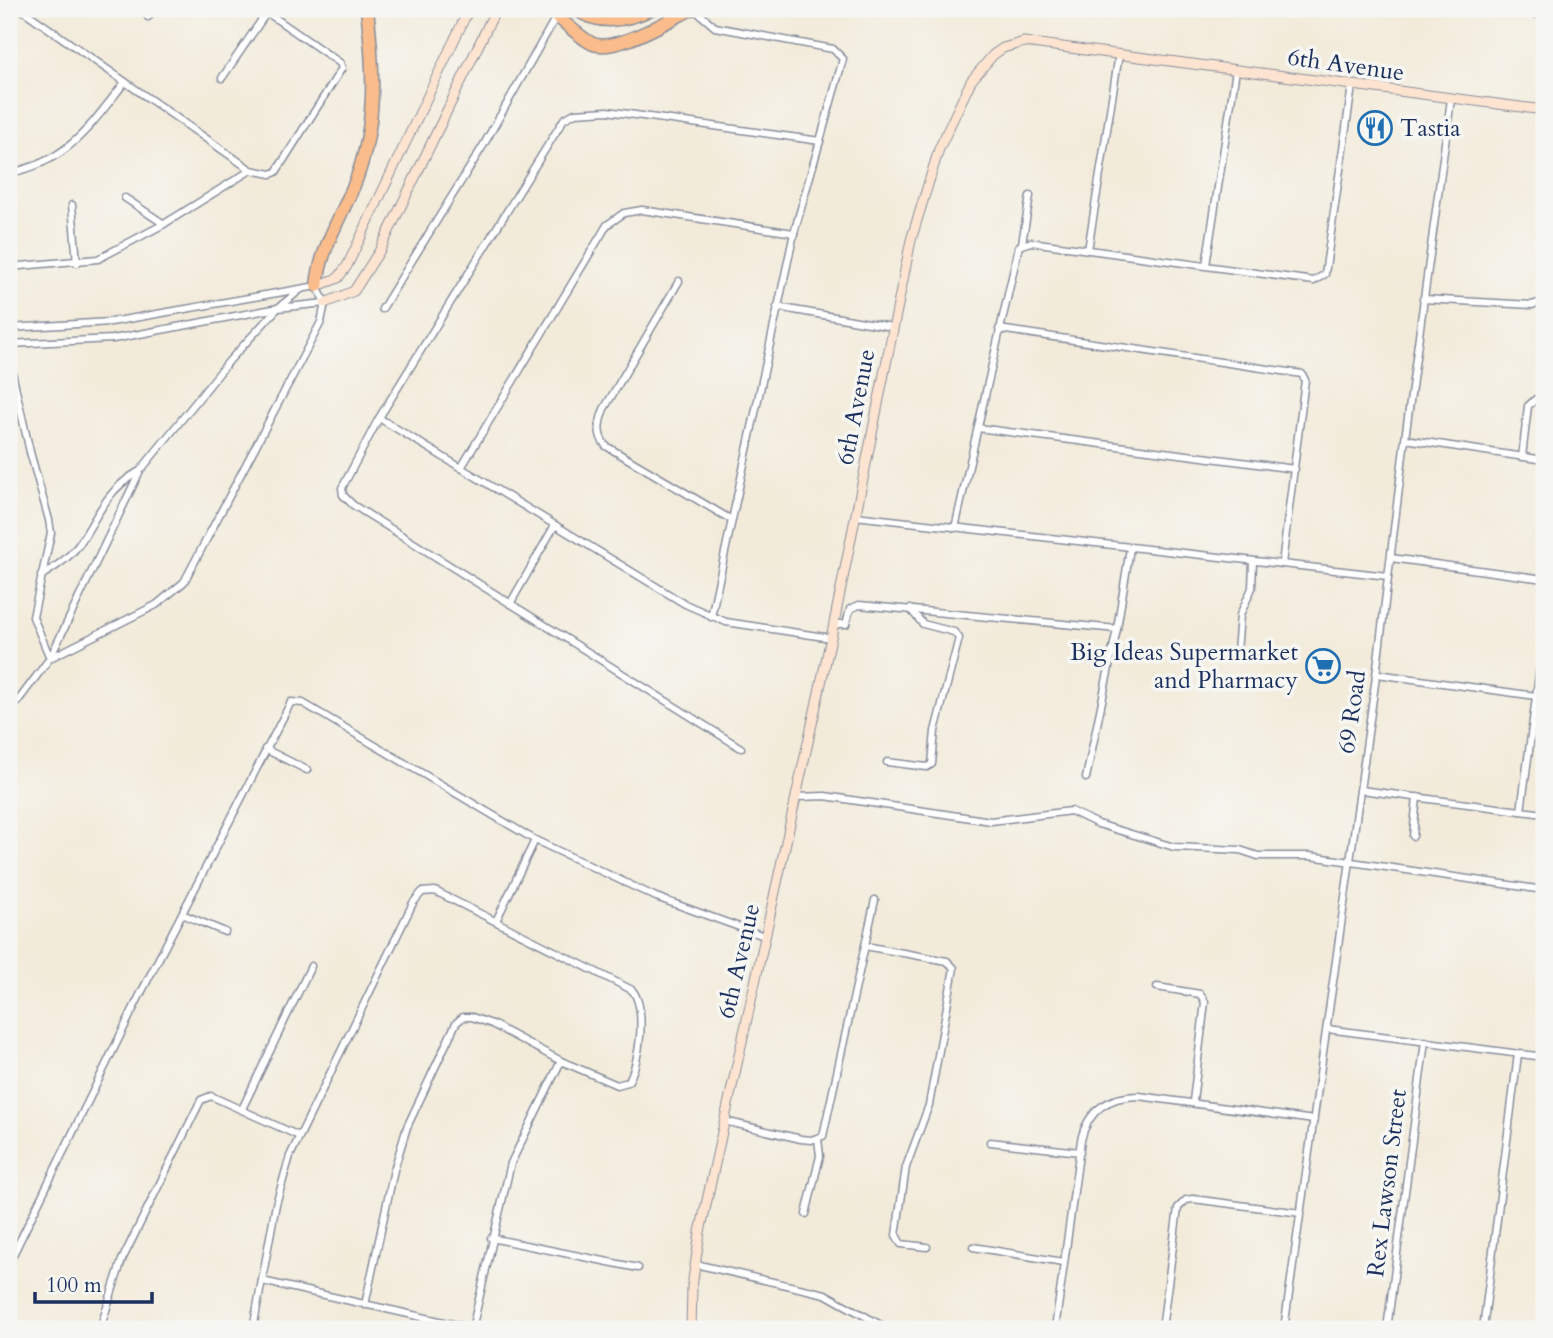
<svg xmlns="http://www.w3.org/2000/svg" width="1553" height="1338" font-family="Cardo,serif">
	<rect width="100%" height="100%" fill="#f6f6f2"/>
	<filter id="ink" filterUnits="userSpaceOnUse"><feTurbulence type="fractalNoise" baseFrequency=".0143" numOctaves="2"/><feDisplacementMap in="SourceGraphic" scale="14" xChannelSelector="R" yChannelSelector="G"/><feConvolveMatrix kernelMatrix="1 2 1 2 8 2 1 2 1" color-interpolation-filters="sRGB"/></filter>
	<filter id="wash" filterUnits="userSpaceOnUse"><feTurbulence type="fractalNoise" baseFrequency=".00686" numOctaves="4" result="noise"/><feDisplacementMap in="SourceGraphic" scale="28" xChannelSelector="R" yChannelSelector="G"/><feGaussianBlur stdDeviation="1.57" result="paint"/><feColorMatrix in="noise" values="0 0 0 0 0 0 0 0 0 0 0 0 0 0 0 0 0 1.4 0 .05"/><feComposite in="paint" operator="in"/></filter>
	<g filter="url(#wash)">
		<rect width="100%" height="100%" fill="#f3ebda"/>
	</g>
	<g filter="url(#ink)">
		<g fill="none" stroke-linecap="round" stroke-linejoin="round">
			<g stroke="#878d9c" stroke-width="9">
				<g id="street">
					<polyline points="21,9 251,170 271,174 276,172 342,68 340,63 262,9"/>
					<polyline points="694,9 715,27 833,49 843,59 794,233 711,617"/>
					<polyline points="148,17 154,9"/>
					<polyline points="222,78 267,12"/>
					<path d="M9 173C68 162 90 126 125 82"/>
					<polyline points="125,198 164,224"/>
					<polyline points="72,205 77,263"/>
					<polyline points="1022,243 1030,196"/>
					<polyline points="1088,250 1119,54"/>
					<polyline points="1206,265 1236,70"/>
					<polyline points="9,267 98,259 164,224 251,170"/>
					<path d="M679 281 604 409C599 422 596 434 606 446L730 519"/>
					<polyline points="1423,299 1532,305 1544,301"/>
					<polyline points="777,307 892,327"/>
					<polyline points="382,309 483,146 557,15"/>
					<polyline points="9,328 111,322 317,286 325,303 321,322 184,582 156,605 50,658"/>
					<polyline points="999,329 1302,374 1305,380 1282,564"/>
					<polyline points="9,344 113,339 278,308 325,303"/>
					<polyline points="9,359 30,452 49,520 51,533 33,617 50,658 9,713"/>
					<polyline points="379,418 685,604 726,622 831,638"/>
					<polyline points="978,428 1295,469"/>
					<polyline points="1405,439 1544,460"/>
					<polyline points="1522,457 1528,406 1536,399 1544,398"/>
					<polyline points="461,468 607,225 624,213 642,210 794,233"/>
					<polyline points="855,516 1388,576"/>
					<polyline points="955,528 1019,246 1031,242 1314,281 1325,274 1352,86"/>
					<polyline points="1391,558 1544,579"/>
					<path d="M41 576C57 566 72 556 82 540 99 513 108 489 138 472"/>
					<polyline points="510,604 555,525"/>
					<polyline points="834,624 846,624 850,609 859,605 1117,629"/>
					<polyline points="1237,652 1240,615 1252,588 1253,562"/>
					<polyline points="51,656 140,471 229,361 278,308 300,290"/>
					<polyline points="1377,674 1536,696"/>
					<polyline points="741,748 353,505 343,495 342,488 379,418 564,119 575,113 607,111 820,141"/>
					<polyline points="265,749 307,770"/>
					<polyline points="887,762 927,767 932,764 935,731 959,638 954,632 923,624 910,609"/>
					<polyline points="1086,778 1117,629 1130,548"/>
					<polyline points="1361,790 1544,814"/>
					<polyline points="797,797 825,796 991,821 1071,811 1098,824 1174,847 1240,850 1258,856 1310,856 1544,890"/>
					<polyline points="1521,811 1544,637"/>
					<polyline points="1413,836 1417,797"/>
					<polyline points="182,914 225,932"/>
					<polyline points="496,921 535,840"/>
					<polyline points="865,946 947,961 954,968 929,1105 906,1167 896,1235 901,1244 927,1247"/>
					<polyline points="1157,987 1200,994 1205,1002 1193,1101"/>
					<polyline points="1327,1029 1544,1057"/>
					<polyline points="242,1109 311,966"/>
					<polyline points="724,1121 801,1139 811,1140 823,1136 875,900"/>
					<polyline points="990,1142 1080,1152"/>
					<polyline points="806,1214 820,1156 818,1139"/>
					<polyline points="491,1238 638,1268"/>
					<polyline points="973,1247 1063,1262"/>
					<polyline points="9,1263 141,993 291,702 303,703 535,840 656,897 764,936"/>
					<polyline points="695,1264 825,1294 888,1329"/>
					<polyline points="262,1281 475,1329"/>
					<polyline points="100,1329 122,1260 201,1100 211,1096 299,1136"/>
					<path d="M253 1329 276 1204 290 1156 413 903 422 892 435 891 632 990C647 1008 640 1063 628 1082L617 1085 561 1061 492 1024 472 1017H463L456 1023 407 1127 394 1170 365 1305"/>
					<polyline points="472,1329 511,1163 561,1061"/>
					<path d="M1055 1329 1081 1140C1088 1110 1109 1096 1139 1096L1314 1120"/>
					<polyline points="1162,1329 1178,1208 1186,1200 1193,1199 1301,1213"/>
					<polyline points="1284,1329 1375,684 1405,439 1451,99"/>
					<polyline points="1387,1329 1425,1041"/>
					<polyline points="1483,1329 1518,1054"/>
				</g>
			</g>
			<g stroke="#878d9c" stroke-width="11">
				<g id="secondary">
					<polyline points="317,286 338,278 347,266 469,9"/>
					<polyline points="325,303 354,291 380,250 496,9"/>
					<polyline points="691,1329 692,1287 700,1232 831,638 911,240 939,149 971,81 993,55 1003,48 1024,42 1544,110"/>
				</g>
			</g>
			<g stroke="#878d9c" stroke-width="15">
				<g id="highway">
					<path d="M548 9C562 19 576 35 591 43 613 55 670 19 692 9"/>
					<path d="M576 9C598 26 627 21 651 9"/>
					<polyline points="1520,9 1544,12"/>
					<path d="M317 286C320 248 343 214 356 180 377 124 374 67 367 9"/>
				</g>
			</g>
			<use href="#street" stroke="#fff" stroke-width="6"/>
			<use href="#secondary" stroke="#fde4d0" stroke-width="9"/>
			<use href="#highway" stroke="#f9bc8a" stroke-width="12"/>
		</g>
	</g>
	<defs>
		<g id="restaurant-ring" transform="scale(1.75)"><circle r="9.5" fill="#f6f6f2" stroke="#1f6fb2" stroke-width="1.5"/><path d="M-5-6h1v4h1v-4h1v4h1v-4h1v5L-1.5 .5V6h-2V.5L-5-1ZM5-6V6H3V1.5H1.5Q1.5-4 5-6Z" fill="#1f6fb2"/></g>
		<g id="supermarket-ring" transform="scale(1.75)"><circle r="9.5" fill="#f6f6f2" stroke="#1f6fb2" stroke-width="1.5"/><path d="M-6-5.5h2.5l.6 2H6L4.5 2H-2.5L-4.4-4H-6ZM-1.5 3.2a1.3 1.3 0 1 0 .1 0ZM3 3.2a1.3 1.3 0 1 0 .1 0Z" fill="#1f6fb2"/></g>
	</defs>
	<g fill-rule="evenodd">
		<use href="#restaurant-ring" x="1375" y="128"/>
		<use href="#supermarket-ring" x="1323" y="666"/>
	</g>
	<g text-anchor="middle" dominant-baseline="central" stroke-width="7" stroke-linejoin="round" paint-order="stroke">
		<g font-size="24" fill="#1b2f5e" stroke="#f6f6f2">
			<text transform="translate(1346 65) rotate(8)">6th Avenue</text>
			<text transform="translate(856 407) rotate(-79)">6th Avenue</text>
			<text transform="translate(1352 712) rotate(-82)">69 Road</text>
			<text transform="translate(739 961) rotate(-77)">6th Avenue</text>
			<text transform="translate(1387 1183) rotate(-83)">Rex Lawson Street</text>
		</g>
		<g font-size="24" fill="#1b2f5e" stroke="#f6f6f2" text-anchor="start">
			<text x="1400" y="128">Tastia</text>
			<text x="1298" y="652" text-anchor="end">Big Ideas Supermarket<tspan x="1298" dy="28">and Pharmacy</tspan></text>
		</g>
	</g>
	<rect width="1553" height="1338" fill="none" stroke="#f6f6f2" stroke-width="35"/>
	<path d="M35 1292v10h117v-10" fill="none" stroke="#1b2f5e" stroke-width="3.5"/>
	<text x="46" y="1292" font-size="21" fill="#1b2f5e" stroke="#f6f6f2" stroke-width="5" paint-order="stroke">100 m</text>
</svg>
